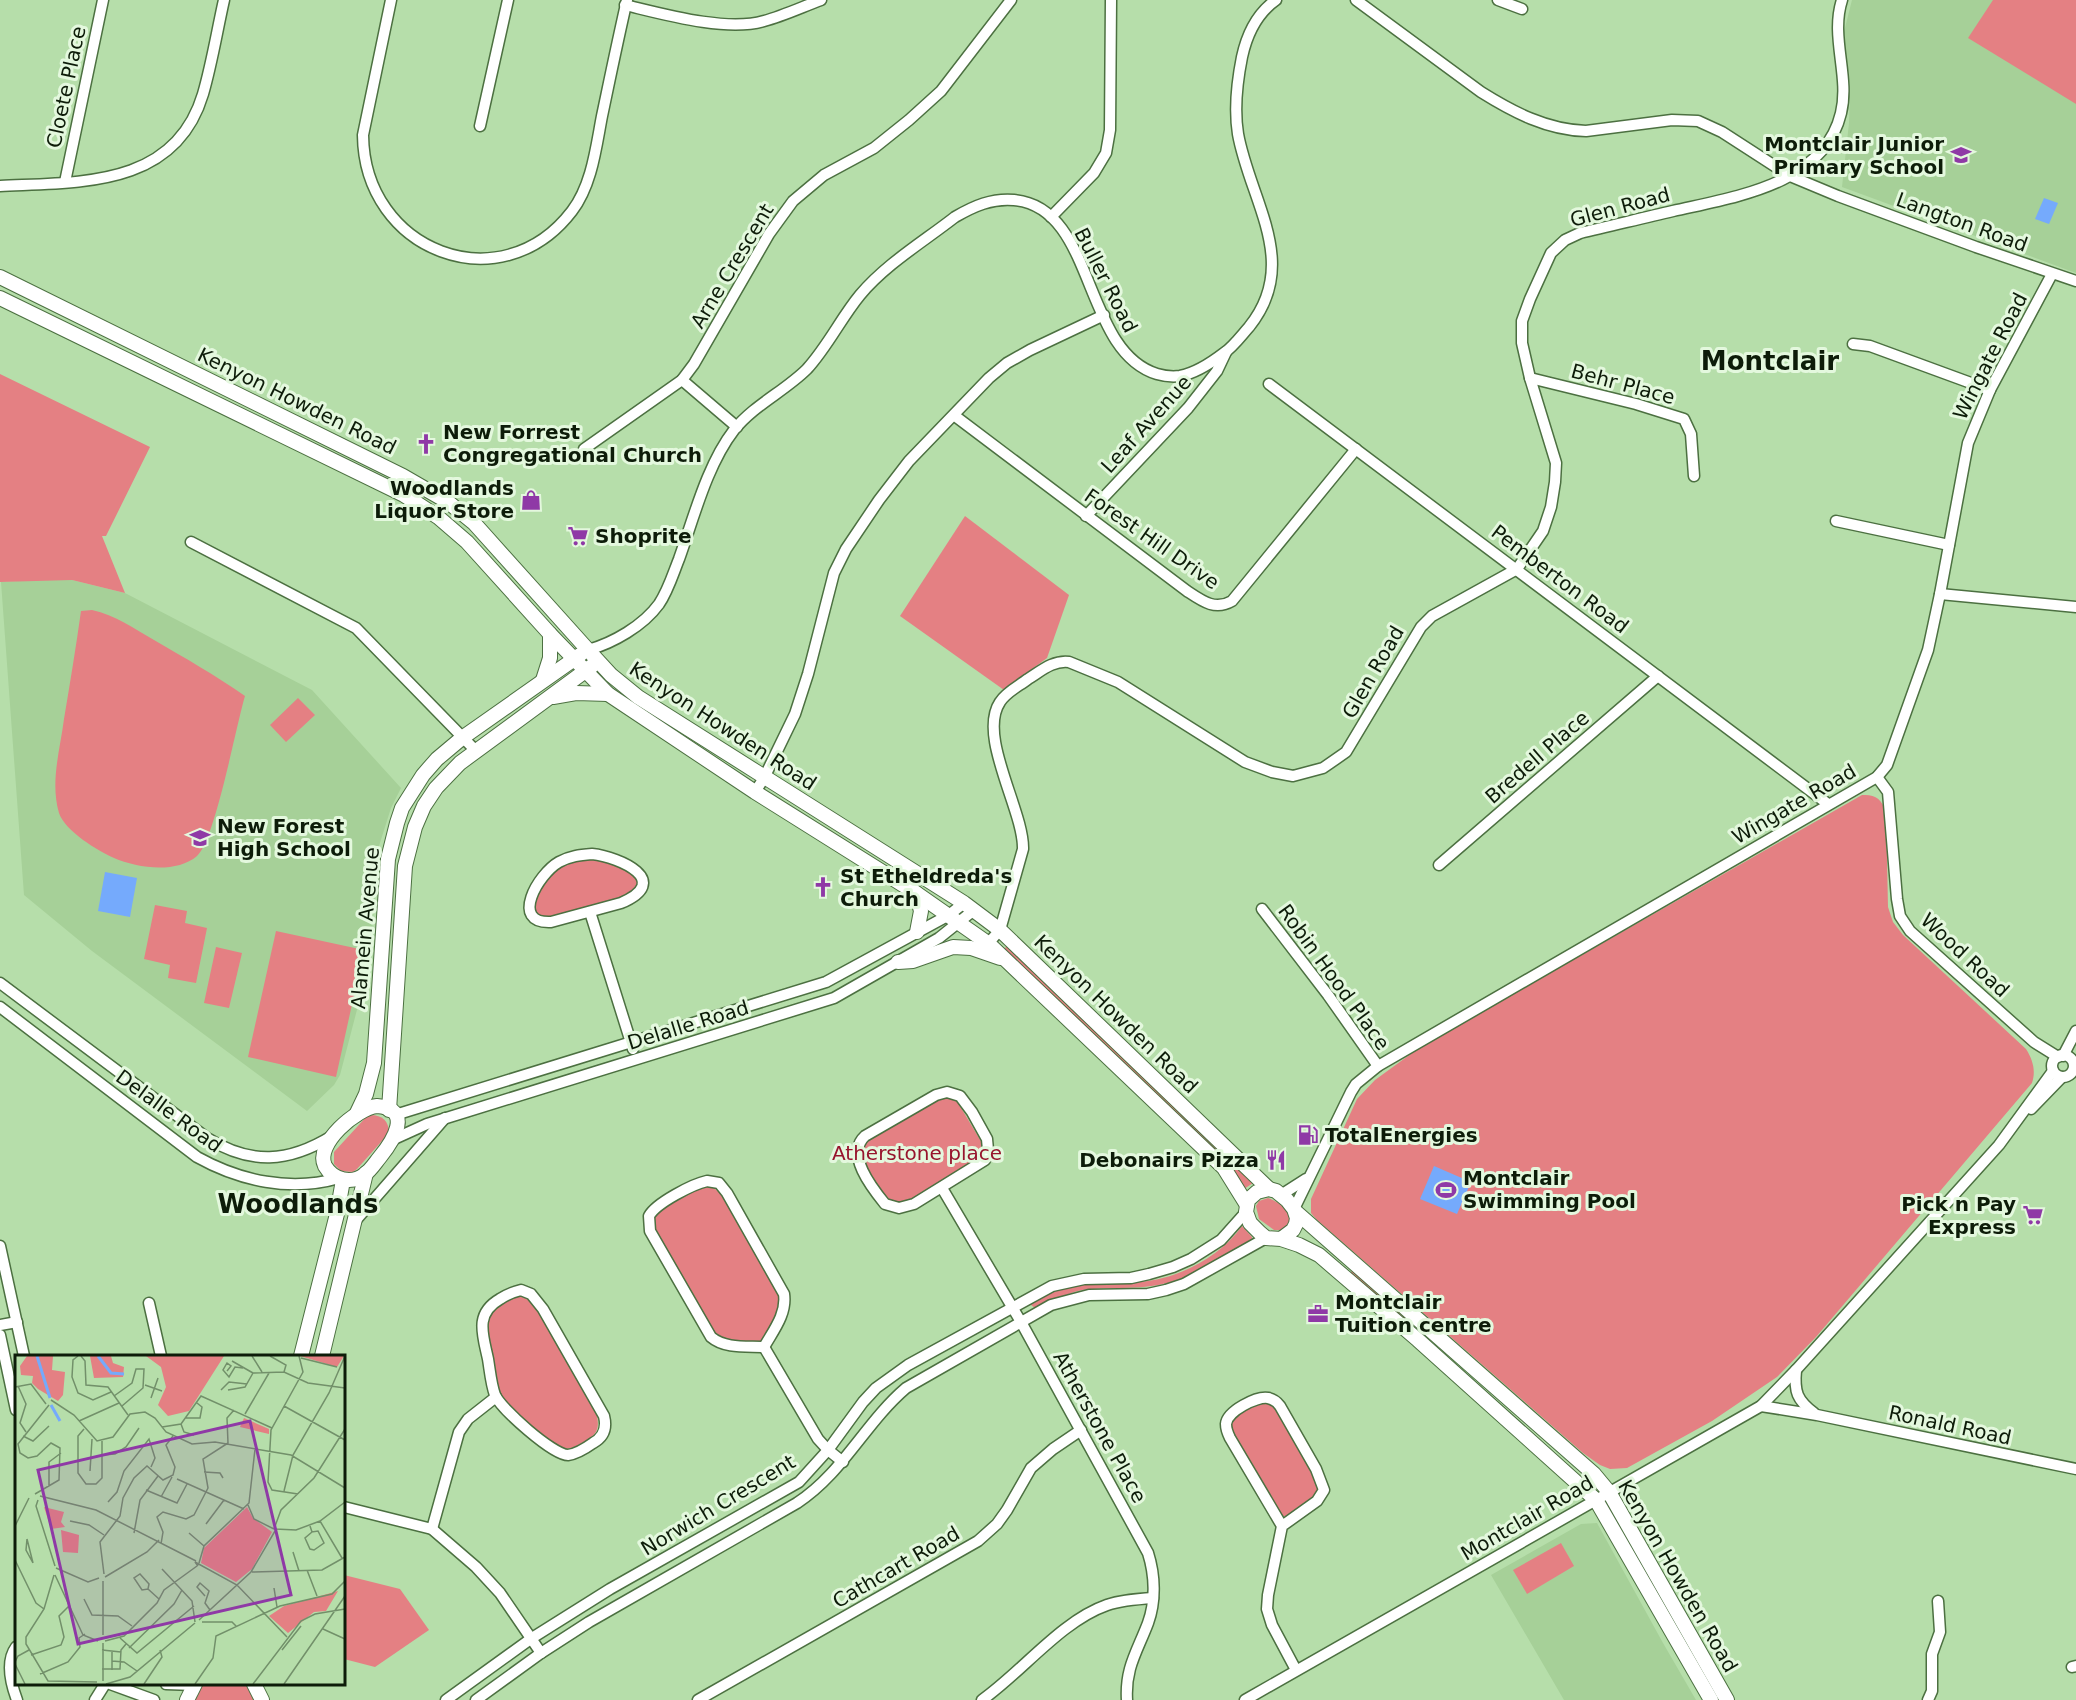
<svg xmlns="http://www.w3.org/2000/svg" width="2076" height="1700" font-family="'DejaVu Sans',sans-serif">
	<rect width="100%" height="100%" fill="#b6deaa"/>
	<g fill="#a6d098">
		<polygon points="1852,0 2076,0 2076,273 1842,187 1849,123 1850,85 1844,32"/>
		<polygon points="55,579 72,580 125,593 312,690 401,788 391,808 379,846 370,956 367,956 359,1002 340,1075 334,1085 307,1111 92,951 24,895 1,582"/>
		<polygon points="1597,1523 1663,1643 1696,1700 1564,1700 1491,1575 1581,1524"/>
	</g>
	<g fill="#e48083">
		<polygon points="1993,0 2076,0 2076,104 1968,38"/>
		<polygon points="0,374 150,447 106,536 102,536 125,593 72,580 0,582"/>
		<polygon points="965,516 1069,595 1047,658 1004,690 900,616"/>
		<path d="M92 610C115 615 135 629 154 640 185 658 215 675 245 696 236 726 215 840 197 856 176 874 137 868 114 858 98 851 65 831 59 813 50 782 60 750 64 719 70 683 76 647 81 611Z"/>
		<polygon points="298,698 315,715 286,742 270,725"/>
		<path d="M1862 795C1875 794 1882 799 1886 812L1888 907 1893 922 1903 935 2026 1049C2033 1060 2036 1071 2032 1083L1816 1337 1777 1377 1712 1421 1627 1468 1610 1469 1600 1465 1583 1453 1317 1220 1311 1213V1199L1357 1099 1375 1080 1419 1048Z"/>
		<path d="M590 859C602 860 636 868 638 882 638 887 633 892 631 896L543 919 535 912 534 897 554 871 572 861Z"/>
		<polygon points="155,905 187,911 185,923 207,928 196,983 168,978 170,965 144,959"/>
		<polygon points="276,931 364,950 336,1077 248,1057"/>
		<polygon points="1007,946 1249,1178 1253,1183 1244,1189 1229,1165 1003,950"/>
		<polygon points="216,947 242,953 229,1008 204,1003"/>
		<path d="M947 1096 957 1101 982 1143 983 1157 978 1162 901 1205C880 1204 871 1175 861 1158L865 1142 941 1098Z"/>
		<path d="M368 1115C381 1114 389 1120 389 1133L357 1169 353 1172 341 1171 334 1164V1152Z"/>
		<path d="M703 1186 713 1187 725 1198 779 1294 780 1307 764 1339C751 1348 732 1341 718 1339L654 1230V1219L659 1211Z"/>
		<path d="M1268 1198C1280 1202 1291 1211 1289 1225L1283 1230H1274L1259 1219 1256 1206 1259 1201Z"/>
		<path d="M1242 1226 1252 1237V1239C1227 1253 1201 1273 1174 1281 1144 1291 1113 1286 1082 1290 1065 1293 1051 1303 1035 1308L1031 1305 1032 1303C1038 1299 1045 1295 1052 1292 1079 1279 1110 1285 1139 1282 1178 1279 1219 1258 1242 1226Z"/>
		<polygon points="1353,1270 1409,1319 1414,1325 1413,1329 1349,1274"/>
		<path d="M518 1296 530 1299 535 1305 597 1416C599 1426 598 1433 589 1439 582 1443 571 1450 563 1449 557 1449 515 1415 509 1408 495 1392 494 1367 490 1347 484 1317 487 1306 518 1296Z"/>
		<polygon points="1266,1401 1272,1402 1319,1484 1318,1496 1288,1516 1280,1516 1230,1431 1231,1419 1234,1414"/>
		<polygon points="1561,1543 1574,1566 1527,1594 1513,1570"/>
		<polygon points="344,1575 400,1589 429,1630 375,1667 344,1659"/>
		<polygon points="204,1684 245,1684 255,1700 193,1700 197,1690"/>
	</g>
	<g fill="#75aafc">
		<polygon points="2044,198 2058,203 2049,224 2035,219"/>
		<polygon points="105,872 137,878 130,917 98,911"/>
		<polygon points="1434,1166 1471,1182 1457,1214 1420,1199"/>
	</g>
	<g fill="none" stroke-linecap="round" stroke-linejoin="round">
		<g stroke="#4c7041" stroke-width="13">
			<g id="minor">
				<path d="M391 0 363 135C364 251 501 304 572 211 592 185 596 147 602 116 610 78 618 39 627 0"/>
				<path d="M1356 0 1481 92C1513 112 1547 130 1586 131L1672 120 1698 121 1722 132 1790 176 1838 196 1976 247 2076 281"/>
				<polyline points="1498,0 1522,9"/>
				<path d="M625 5C663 14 726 32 764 21 783 16 802 7 821 0"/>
				<polyline points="480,126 508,0"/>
				<polyline points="65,182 103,0"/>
				<path d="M0 186C79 182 175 188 203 94 212 63 217 31 224 0"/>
				<polyline points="1051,217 1094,173 1106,153 1110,130 1111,0"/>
				<polyline points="1853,344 1870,346 1990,390"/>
				<polyline points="1530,378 1636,404 1684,419 1691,434 1694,476"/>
				<polyline points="682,380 737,427"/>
				<polyline points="1269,384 1828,804"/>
				<path d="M955 416 1187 591C1202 601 1215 611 1232 601L1356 449"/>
				<polyline points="584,449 682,380 694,364 769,234 793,201 824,175 874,148 909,120 941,91 1011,0"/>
				<polyline points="1086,516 1188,408 1217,371 1226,352"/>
				<polyline points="1836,521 1949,545"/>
				<polyline points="191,542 356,628 476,751"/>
				<polyline points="1940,594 2076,607"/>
				<path d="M588 650C613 643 643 626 659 604 668 591 673 574 679 559 694 517 707 465 734 430 754 405 785 391 807 369 828 346 841 318 860 295 886 264 923 242 955 217 974 206 992 198 1014 200 1096 207 1082 351 1157 374 1164 376 1172 377 1180 376 1196 373 1211 363 1224 353 1233 347 1241 336 1249 327 1301 263 1250 201 1238 134 1234 109 1237 82 1242 57 1247 34 1256 14 1276 0"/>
				<polyline points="1877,777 1888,792 1897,899 1900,916 1910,931 2034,1042 2058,1057"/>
				<polyline points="755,792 764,778 795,714 808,674 834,573 846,549 879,500 909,461 989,378 1007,363 1030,350 1104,315"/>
				<path d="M592 854C620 857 673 881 621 903L551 922C509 924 538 874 559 862 570 856 580 855 592 854Z"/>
				<polyline points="1439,865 1658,676"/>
				<polyline points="1262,909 1328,995 1378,1066"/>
				<polyline points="590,912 633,1049"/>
				<path d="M985 947 1000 930 1023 849C1024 811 977 736 1000 702 1006 692 1019 686 1028 679 1041 671 1053 660 1069 662L1118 682 1245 762 1272 772 1293 776 1323 768 1346 752 1421 627 1432 616 1517 569 1543 531 1551 507 1555 482 1556 463 1530 378 1522 343V321L1530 299 1551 253 1565 240 1580 233C1611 226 1642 218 1673 211 1734 197 1824 185 1841 113 1850 76 1830 37 1842 0"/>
				<path d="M0 983 207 1138C251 1165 288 1163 332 1136"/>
				<path d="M0 1007 197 1157C240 1181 291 1192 339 1178"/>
				<circle cx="2063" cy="1066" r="11"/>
				<polyline points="2063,1056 2076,1031"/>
				<path d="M947 1092 960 1096 972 1112 987 1139 988 1150 985 1160 914 1204 899 1208 885 1204C872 1188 845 1154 865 1136L936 1095Z"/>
				<polyline points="2031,1109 2062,1077"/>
				<polyline points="395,1115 826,982 949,915 964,903"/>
				<polyline points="394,1139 427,1124 834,998 939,938 974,910"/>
				<path d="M707 1181 719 1183 727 1193 784 1294C787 1314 773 1331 764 1347 747 1346 725 1349 711 1337L650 1231 649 1216C656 1203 693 1184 707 1181Z"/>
				<path d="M942 1188 1021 1322 1148 1553C1155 1575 1156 1601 1148 1623 1137 1652 1125 1668 1127 1700"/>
				<polyline points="1281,1195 1306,1179"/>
				<polyline points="1294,1209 1351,1092 1356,1084 1378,1066 1877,777 1887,765 1928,650 1940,594 1968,443 1990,390 2052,274"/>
				<polyline points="356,1220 445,1118"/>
				<polyline points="0,1246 24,1356"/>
				<path d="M521 1290 531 1294 543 1309 604 1416C607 1428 604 1437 593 1443 586 1448 576 1454 568 1455 553 1455 501 1409 495 1395 491 1384 490 1371 488 1359 483 1335 474 1314 500 1299 506 1295 513 1292 521 1290Z"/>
				<polyline points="149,1303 161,1356"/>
				<polyline points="0,1325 17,1322"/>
				<polyline points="0,1335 16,1410"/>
				<polyline points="764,1347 818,1439 828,1450 843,1462"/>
				<path d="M1796 1370C1794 1392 1797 1400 1814 1413"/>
				<polyline points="1761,1406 1817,1415 2076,1469"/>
				<polyline points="344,1507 432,1529 476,1567 500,1593 541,1653"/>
				<path d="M1282 1526 1230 1438C1228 1434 1226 1429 1226 1424 1227 1411 1257 1396 1268 1398 1273 1399 1277 1402 1280 1406L1316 1469 1324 1490 1317 1501 1282 1526 1268 1595 1267 1609 1272 1625 1296 1670"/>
				<polyline points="432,1529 459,1432 468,1419 496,1397"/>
				<path d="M16 1647C5 1662 11 1684 17 1700"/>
				<polyline points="2072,1667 2076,1666"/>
				<polyline points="110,1684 154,1700"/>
				<polyline points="166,1684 194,1685"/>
				<polyline points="95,1700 105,1684"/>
				<polyline points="446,1700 532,1638 610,1589 799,1482 828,1450 863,1402 876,1388 908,1365 1052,1286 1084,1279 1131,1278 1149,1274 1173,1267 1191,1259 1221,1240 1246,1212"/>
				<path d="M476 1700 541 1653 589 1622 797 1503C843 1473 865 1423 906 1388L1051 1305 1089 1295 1148 1294 1166 1290 1184 1284 1266 1238"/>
				<polyline points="698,1700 978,1541 997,1524 1007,1510 1031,1468 1053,1449 1081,1430"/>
				<path d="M982 1700C1022 1672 1061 1621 1107 1605 1122 1600 1137 1599 1153 1598"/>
				<polyline points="1245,1700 1761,1406 1796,1370 1999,1145 2053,1071"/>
				<polyline points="1928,1700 1932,1691 1932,1654 1940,1632 1938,1601"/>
			</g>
		</g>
		<g stroke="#4c7041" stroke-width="16">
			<g id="tertiary">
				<polyline points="0,277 403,476 448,502 474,523 588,650 611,675 638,697 964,903 1000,930 1269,1189"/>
				<polyline points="0,298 404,495 438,517 467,542 550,634 608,694 755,792 916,893 989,944 1224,1168 1247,1205"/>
				<polyline points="543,680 550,658 550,634"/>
				<polyline points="553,697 576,693 608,694"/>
				<polyline points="916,893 921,911 917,932"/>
				<polyline points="898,962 913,961 953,947 971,948 1000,958"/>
				<path d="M377 1106C414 1109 393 1141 380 1157 375 1163 371 1170 365 1174 352 1185 333 1180 325 1166 314 1144 357 1108 377 1106Z"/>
				<polyline points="389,1110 405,866 415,827 424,806 436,788 460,763 592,666"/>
				<polyline points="356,1115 366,1094 374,1063 388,859 397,823 402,808 423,775 437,759 462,738 580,655"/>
				<polyline points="1296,1212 1594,1474 1609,1492 1727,1700"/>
				<polyline points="1281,1239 1293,1230 1296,1224 1297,1218 1294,1209 1287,1200 1276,1191 1269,1189 1257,1192 1248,1200 1246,1212 1250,1223 1260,1233 1266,1238 1281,1239 1299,1245 1319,1255 1418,1340 1596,1500 1711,1700"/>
				<polyline points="301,1356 337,1214 343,1180"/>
				<polyline points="322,1356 366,1173"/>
				<polyline points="254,1684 262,1700"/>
				<polyline points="187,1700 195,1684"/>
			</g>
		</g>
		<use href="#minor" stroke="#fff" stroke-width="10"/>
		<use href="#tertiary" stroke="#fff" stroke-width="14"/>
	</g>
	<defs>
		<g id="school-bare" transform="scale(1.62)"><path d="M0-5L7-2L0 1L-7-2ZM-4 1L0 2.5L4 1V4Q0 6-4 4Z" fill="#8f39a6" stroke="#e4f8de" stroke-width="2.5" paint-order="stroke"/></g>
		<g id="church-bare" transform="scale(1.62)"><path d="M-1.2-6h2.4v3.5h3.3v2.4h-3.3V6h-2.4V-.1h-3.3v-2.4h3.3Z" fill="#8f39a6" stroke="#e4f8de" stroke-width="2.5" paint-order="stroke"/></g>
		<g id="shop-bare" transform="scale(1.62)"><path d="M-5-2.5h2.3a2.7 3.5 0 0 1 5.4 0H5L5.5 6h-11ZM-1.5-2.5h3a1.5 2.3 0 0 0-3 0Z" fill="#8f39a6" stroke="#e4f8de" stroke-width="2.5" paint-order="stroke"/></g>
		<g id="supermarket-bare" transform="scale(1.62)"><path d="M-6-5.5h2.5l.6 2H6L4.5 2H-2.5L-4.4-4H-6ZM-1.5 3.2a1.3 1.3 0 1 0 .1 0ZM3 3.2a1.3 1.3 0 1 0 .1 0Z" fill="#8f39a6" stroke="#e4f8de" stroke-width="2.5" paint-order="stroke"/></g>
		<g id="fuel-bare" transform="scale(1.62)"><path d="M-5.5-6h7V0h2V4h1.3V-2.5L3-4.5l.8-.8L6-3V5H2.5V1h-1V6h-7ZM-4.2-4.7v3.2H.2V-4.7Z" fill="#8f39a6" stroke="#e4f8de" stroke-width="2.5" paint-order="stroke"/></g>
		<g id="restaurant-bare" transform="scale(1.62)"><path d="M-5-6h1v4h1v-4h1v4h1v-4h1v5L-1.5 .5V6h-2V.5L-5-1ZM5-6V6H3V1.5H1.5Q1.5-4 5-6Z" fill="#8f39a6" stroke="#e4f8de" stroke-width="2.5" paint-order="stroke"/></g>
		<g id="stadium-bare" transform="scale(1.62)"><path d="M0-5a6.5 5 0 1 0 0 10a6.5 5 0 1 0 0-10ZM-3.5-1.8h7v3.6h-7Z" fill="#8f39a6" stroke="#e4f8de" stroke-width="2.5" paint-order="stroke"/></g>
		<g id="office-bare" transform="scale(1.62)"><path d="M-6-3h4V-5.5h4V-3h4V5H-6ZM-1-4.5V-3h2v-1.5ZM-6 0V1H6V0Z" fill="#8f39a6" stroke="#e4f8de" stroke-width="2.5" paint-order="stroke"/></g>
	</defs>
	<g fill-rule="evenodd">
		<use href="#school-bare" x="1961" y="155"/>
		<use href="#church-bare" x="426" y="444"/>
		<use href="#shop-bare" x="531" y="500"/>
		<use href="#supermarket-bare" x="578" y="536"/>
		<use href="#school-bare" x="200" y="838"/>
		<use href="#church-bare" x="823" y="887"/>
		<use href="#fuel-bare" x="1308" y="1135"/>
		<use href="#restaurant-bare" x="1276" y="1160"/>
		<use href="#stadium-bare" x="1446" y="1190"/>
		<use href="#supermarket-bare" x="2033" y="1215"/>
		<use href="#office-bare" x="1318" y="1314"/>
	</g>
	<g text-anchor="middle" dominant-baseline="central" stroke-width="6" stroke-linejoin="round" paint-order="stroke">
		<g font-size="20" fill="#0d1c09" stroke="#e4f8de">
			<text transform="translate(66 87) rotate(-78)">Cloete Place</text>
			<text transform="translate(1620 207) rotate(-15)">Glen Road</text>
			<text transform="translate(1962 222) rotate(20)">Langton Road</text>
			<text transform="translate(732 266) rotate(-59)">Arne Crescent</text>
			<text transform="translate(1106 280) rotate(63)">Buller Road</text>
			<text transform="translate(1990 356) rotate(-63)">Wingate Road</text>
			<text transform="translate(1623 384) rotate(15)">Behr Place</text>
			<text transform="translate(297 401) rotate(26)">Kenyon Howden Road</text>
			<text transform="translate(1146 424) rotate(-48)">Leaf Avenue</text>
			<text transform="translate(1152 539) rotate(35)">Forest Hill Drive</text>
			<text transform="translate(1560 579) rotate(37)">Pemberton Road</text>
			<text transform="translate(1373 672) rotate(-60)">Glen Road</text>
			<text transform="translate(723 726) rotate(33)">Kenyon Howden Road</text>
			<text transform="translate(1537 757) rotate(-41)">Bredell Place</text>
			<text transform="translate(1794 804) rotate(-30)">Wingate Road</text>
			<text transform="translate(365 928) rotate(-85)">Alamein Avenue</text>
			<text transform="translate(1965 955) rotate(43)">Wood Road</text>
			<text transform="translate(1334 977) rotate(54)">Robin Hood Place</text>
			<text transform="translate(1116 1014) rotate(44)">Kenyon Howden Road</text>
			<text transform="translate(688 1025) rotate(-17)">Delalle Road</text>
			<text transform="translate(169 1111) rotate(36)">Delalle Road</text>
			<text transform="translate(1950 1425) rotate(12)">Ronald Road</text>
			<text transform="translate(1100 1427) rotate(61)">Atherstone Place</text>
			<text transform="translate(718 1505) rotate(-31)">Norwich Crescent</text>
			<text transform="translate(1527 1518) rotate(-30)">Montclair Road</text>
			<text transform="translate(896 1567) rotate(-30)">Cathcart Road</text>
			<text transform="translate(1678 1576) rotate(60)">Kenyon Howden Road</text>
		</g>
		<g font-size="20" font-weight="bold" fill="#0d1c09" stroke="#e4f8de" text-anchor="start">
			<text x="1944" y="144" text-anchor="end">Montclair Junior<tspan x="1944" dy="23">Primary School</tspan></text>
			<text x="443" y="432">New Forrest<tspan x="443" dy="23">Congregational Church</tspan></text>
			<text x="514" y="488" text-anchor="end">Woodlands<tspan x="514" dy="23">Liquor Store</tspan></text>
			<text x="595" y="536">Shoprite</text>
			<text x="217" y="826">New Forest<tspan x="217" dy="23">High School</tspan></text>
			<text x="840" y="876">St Etheldreda's<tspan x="840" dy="23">Church</tspan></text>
			<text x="1325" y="1135">TotalEnergies</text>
			<text x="1259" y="1160" text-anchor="end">Debonairs Pizza</text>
			<text x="1463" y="1178">Montclair<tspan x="1463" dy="23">Swimming Pool</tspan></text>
			<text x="2016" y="1204" text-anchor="end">Pick n Pay<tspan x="2016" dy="23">Express</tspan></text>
			<text x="1335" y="1302">Montclair<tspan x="1335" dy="23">Tuition centre</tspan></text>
		</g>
		<g font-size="20" fill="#97142d" stroke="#e4f8de">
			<text x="917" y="1153">Atherstone place</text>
		</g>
		<g font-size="26" font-weight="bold" fill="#0d1c09" stroke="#e4f8de">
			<text x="1770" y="361">Montclair</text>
			<text x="298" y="1204">Woodlands</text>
		</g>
	</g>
	<g transform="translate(15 1355)">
		<rect width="330" height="330" fill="#b6deaa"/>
		<path d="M12 1H38L37 15 50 17 48 40 43 46 23 34 17 28 18 21 6 20 5 11ZM75 1H96L98 8 109 12 108 22 79 23ZM131 1H209L174 56 153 61 143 50 151 32 146 12ZM285 1H329L322 12ZM229 63 254 74V79L225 72ZM29 152 49 157 46 167 50 172 36 174ZM232 152 238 163 257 177 237 214 221 227 186 208 189 193ZM46 175 64 180 63 198 48 197ZM323 236 311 256 299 257 273 278 254 261 269 251Z" fill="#e48083"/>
		<path fill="none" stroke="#75aafc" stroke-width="3" d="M22 1 35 43M83 1 96 18 109 19M36 50 45 66"/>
		<path fill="none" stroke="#72906a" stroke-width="1.5" d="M63 1 58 5 57 22 63 38 78 45 96 37M66 1 70 6 71 30 93 32 113 60M237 1 247 17M255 1 271 10 269 17M286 3 322 12M217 6 238 18M212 16 216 11 212 8 208 15 214 22 220 12 228 13M238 18 269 17 293 28 330 33M130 30 147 36M3 31 11 49 5 68 11 77M0 32 16 29 31 49M206 35 214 27 232 29M213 35 230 32 238 18M99 41 117 28 121 14H129L128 33 107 51M136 43 143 23M36 45 59 60 82 86 98 82 115 59 130 57 140 63 151 77 177 89 200 87 276 100 330 133M269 51 330 85M230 59 254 18M170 63H185L187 52 182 48M64 66 104 48M166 69 169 77 179 80M147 72 166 69 186 41 257 73M69 74 63 81V118L71 129H81L87 123V86M8 81 18 86 34 71M87 100 100 99 111 92 124 73M75 116 77 84M189 117 205 118 208 123M162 124 229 154M34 132V107L46 98M131 135 162 148 172 129M269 136 278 100 314 38 330 1M20 139 44 125 45 93 36 88 22 101 13 103 5 98 3 89 34 50M283 139 257 135 253 127 256 75 288 17 284 1M25 141 81 155 181 206M146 142 157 122M23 145 21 151 40 211M93 147 102 137 109 116 134 84 140 103 136 112M233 150 239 164 259 174M55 166 74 170 89 180M305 166 327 203M191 169 209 145M0 171 14 143M295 171 297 177 303 176 309 188 299 195 295 194 290 183 297 177M259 174 266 155 299 123 330 74M260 174 281 175 305 166 330 147M119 178 125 145 143 121M174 178 189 191M12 184 11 195 18 208M12 184 18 208M146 189 148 177 142 162 148 157 171 164 179 160 193 133 188 104 213 88 212 63 219 55M278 197 284 216M0 205 21 248 29 254M184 208 189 191 234 148 240 94M183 211 180 207 222 230 272 282M41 213 73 227 84 223M147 214 177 246 180 267M292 215 302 241M237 217 307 215 330 202M89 219 85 187 105 161 108 143 119 123 132 111 148 125 158 120 160 112 151 90 158 81M39 220 29 254 11 282V289L33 326 82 327M40 220 68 280 83 286M90 222 132 197 144 185M259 233 262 252M133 234 134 229 125 219 119 223 127 235 133 234 144 244M190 241 182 232 185 228 194 236 190 248 195 255M69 244 77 260 103 261 117 271M184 265 236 217 260 176M187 267H217L221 271M308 274 330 284M88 280V226M105 283 122 298 179 251M90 286 109 281 142 248 149 235 182 211M88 288V326M114 293 159 249 167 235M87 295 106 297M267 295 286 271M16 300 46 290 49 282 44 261 55 250M97 306 109 307 122 316M0 307 3 301 14 295M0 309 10 329M87 314H105L106 295 111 289M97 315V296M25 319 53 307 65 292 64 283 70 279M91 329 115 322 180 268M129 329 147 302 145 295M180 329 198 303 201 281 265 251 317 239 330 226M238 329 286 266 300 259 330 254M269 329 330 241"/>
		<path fill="#8f39a6" fill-opacity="0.15" stroke="#8f39a6" stroke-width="3" d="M235 66 276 240 63 289 23 115Z"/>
		<rect width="330" height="330" fill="none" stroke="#0d1c09" stroke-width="3"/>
	</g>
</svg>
